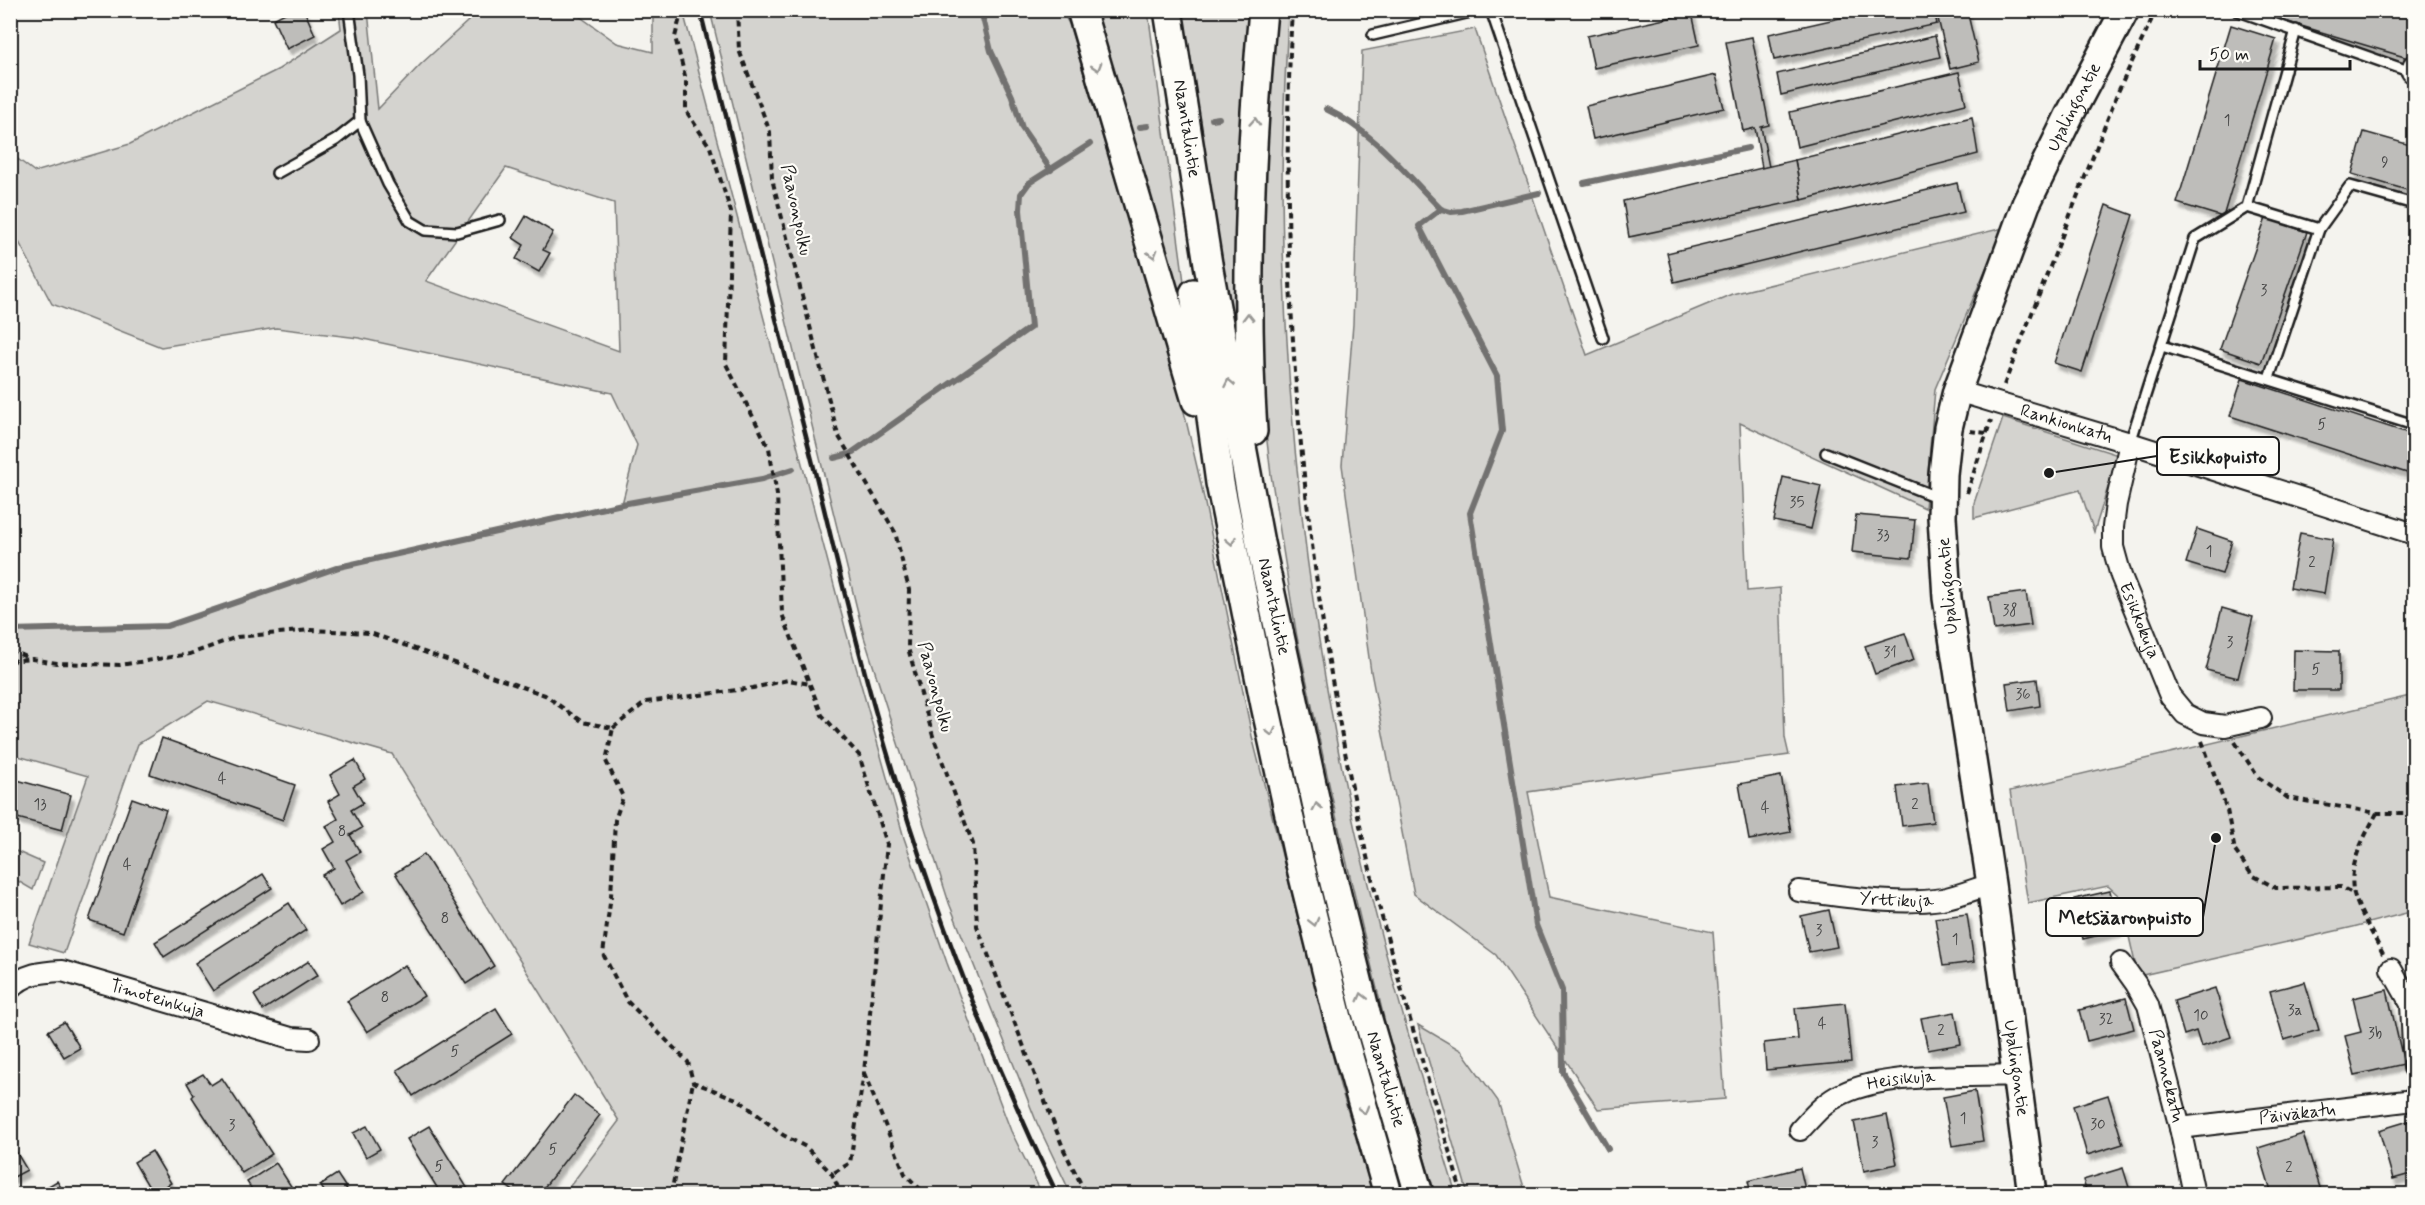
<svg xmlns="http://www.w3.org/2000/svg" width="2425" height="1205" font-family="Mynerve,sans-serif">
	<defs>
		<filter id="shadow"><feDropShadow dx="3.5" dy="6" stdDeviation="1.5" flood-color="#0004"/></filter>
	</defs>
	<rect width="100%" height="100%" fill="#f4f3ee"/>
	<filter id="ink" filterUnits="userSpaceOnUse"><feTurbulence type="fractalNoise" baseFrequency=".0167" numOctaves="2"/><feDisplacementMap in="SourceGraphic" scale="12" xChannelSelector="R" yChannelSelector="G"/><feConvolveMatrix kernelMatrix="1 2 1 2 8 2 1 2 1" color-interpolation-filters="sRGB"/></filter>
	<g filter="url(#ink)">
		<g fill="#d4d3cf" stroke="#787876" stroke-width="1.5" fill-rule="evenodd">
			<path d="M339 11H368L378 109 421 64 479 11H572L617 43 653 52V12L651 11H683L846 631 904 838 947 963 1011 1131 1042 1194H564L619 1121 392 754 208 701 138 744 64 953 29 943 88 776 11 754 10 630 167 626 339 567 622 504 637 445 612 393 359 338 276 328 161 347 52 304 11 227V154L35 172 130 144 279 69 341 29ZM506 168 614 203 619 351 426 281Z"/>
			<polygon points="710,11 1062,11 1069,24 1181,399 1201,484 1252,736 1340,1085 1373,1194 1071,1194 1037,1123 949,903 864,637"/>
			<polygon points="1089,11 1148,11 1190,327 1187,329"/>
			<polygon points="1183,11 1254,11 1236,226 1235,343 1211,204"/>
			<path d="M1274 11H1288C1286 69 1282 127 1282 186 1283 368 1301 553 1335 733 1364 889 1410 1043 1456 1194H1435L1387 1031 1340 834 1297 637 1271 475 1262 399 1259 261Z"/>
			<polygon points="1475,29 1587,355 1732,294 2003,228 1935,389 1925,508 1740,423 1747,591 1780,588 1785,738 1789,755 1528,792 1549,897 1713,932 1725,1099 1598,1109 1496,955 1414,894 1371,672 1342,465 1353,324 1362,51"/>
			<polygon points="2003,418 2118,455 2094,532 2080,490 1974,518 1974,503"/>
			<polygon points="2414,695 2414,911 2353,927 2138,976 2120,897 2108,886 2028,903 2010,791"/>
			<polygon points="11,849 43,863 33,890 11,877"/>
			<polygon points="1418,1025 1462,1051 1498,1101 1526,1194 1468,1194"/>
		</g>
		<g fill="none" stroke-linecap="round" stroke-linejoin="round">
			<g stroke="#72716f" stroke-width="6">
				<polyline points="981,10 991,51 1012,96 1022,128 1051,170"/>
				<path d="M1326 109C1373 131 1405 173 1441 209L1419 226 1497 376 1502 431 1470 513 1536 925 1562 990 1563 1072 1608 1149"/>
				<polyline points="1212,119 1219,118"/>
				<polyline points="1140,127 1148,126"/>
				<polyline points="1584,183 1748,148"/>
				<polyline points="1441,209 1451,212 1462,211 1539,193"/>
				<polyline points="834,458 850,454 1031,327 1020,210 1021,194 1029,183 1090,144"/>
				<polyline points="10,630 167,626 339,567 622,504 762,479 793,469"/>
			</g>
		</g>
		<g fill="#bebdba" stroke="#1c1c1c" stroke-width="1.5" filter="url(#shadow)">
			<polygon points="291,10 304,10 315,35 287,49 273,19"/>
			<polygon points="1875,10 1934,10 1937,24 1774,60 1769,34"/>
			<polygon points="1936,10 1967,10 1979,62 1950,69"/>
			<polygon points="2280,10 2401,10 2414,15 2414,38 2408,58 2278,19"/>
			<polygon points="1692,13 1699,45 1594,68 1587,36"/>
			<polygon points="2231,25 2276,39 2223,217 2177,203"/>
			<polygon points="1935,36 1940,57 1781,95 1777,74"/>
			<polygon points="1752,37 1769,125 1761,127 1769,167 1762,168 1755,128 1743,131 1726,42"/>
			<polygon points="1959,72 1966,104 1797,147 1790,112"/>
			<polygon points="1716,75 1724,108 1593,139 1586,106"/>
			<polygon points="1972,117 1978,154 1802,200 1795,160"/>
			<polygon points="2364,132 2414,146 2414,192 2352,174"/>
			<polygon points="1795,160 1802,200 1629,237 1623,201"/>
			<polygon points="1957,183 1964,212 1674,282 1667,253"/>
			<polygon points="2106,205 2133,215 2082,372 2054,363"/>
			<polygon points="526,216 553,232 543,250 550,253 539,272 516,259 524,245 513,238"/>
			<polygon points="2266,218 2307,232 2261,363 2220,349"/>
			<polygon points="2242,379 2414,435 2414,449 2407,473 2230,416"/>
			<polygon points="1783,477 1821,486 1811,529 1774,521"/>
			<polygon points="1856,515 1915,520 1911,558 1852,552"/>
			<polygon points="2197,529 2232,541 2222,574 2186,563"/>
			<polygon points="2300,533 2333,539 2324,594 2290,588"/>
			<polygon points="2026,592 2031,625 1994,630 1989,597"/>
			<polygon points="2222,608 2253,617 2238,678 2206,670"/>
			<polygon points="1905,633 1914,660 1875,674 1865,646"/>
			<polygon points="2294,650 2339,651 2339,690 2293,690"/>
			<polygon points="2037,679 2040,706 2010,711 2006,683"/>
			<polygon points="162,738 295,785 283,820 150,774"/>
			<polygon points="355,760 365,779 353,786 363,803 351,810 362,828 350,835 360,852 346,860 364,892 340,906 322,875 334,868 323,849 335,842 326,826 338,819 328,801 340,794 330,775"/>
			<polygon points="1781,776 1791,832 1749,840 1739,784"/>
			<polygon points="10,778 71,795 62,830 10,816"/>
			<polygon points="1928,783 1933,822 1902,826 1897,787"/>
			<polygon points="132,798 166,810 123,932 89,920"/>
			<polygon points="424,854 494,966 466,984 395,873"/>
			<polygon points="263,874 272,888 164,957 155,942"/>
			<polygon points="2110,891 2120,930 2083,939 2074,899"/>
			<polygon points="289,903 306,930 213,991 195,963"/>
			<polygon points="1829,910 1837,947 1809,952 1801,916"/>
			<polygon points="1967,914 1974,962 1943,966 1935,918"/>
			<polygon points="309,961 318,975 263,1010 254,995"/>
			<polygon points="405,965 424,996 367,1032 347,1001"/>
			<polygon points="2305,982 2319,1030 2284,1040 2270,991"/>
			<polygon points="2215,988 2231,1037 2201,1047 2196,1031 2184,1035 2174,1001"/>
			<polygon points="2387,990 2404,1064 2355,1075 2345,1036 2361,1032 2353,998"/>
			<polygon points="2126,998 2134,1029 2087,1041 2079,1010"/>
			<polygon points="1845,1003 1851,1062 1766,1070 1764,1043 1798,1039 1795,1008"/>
			<polygon points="496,1008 512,1034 413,1096 397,1070"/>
			<polygon points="1955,1012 1961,1044 1928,1050 1921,1018"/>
			<polygon points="64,1022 80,1048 64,1057 48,1031"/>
			<polygon points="203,1074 211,1085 222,1078 272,1154 242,1173 192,1097 194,1095 187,1083"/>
			<polygon points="1975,1091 1983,1141 1952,1146 1943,1097"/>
			<polygon points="574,1095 600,1115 539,1194 518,1194 505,1185"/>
			<polygon points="2108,1095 2123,1144 2087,1155 2073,1106"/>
			<polygon points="1887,1115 1897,1164 1864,1171 1854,1122"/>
			<polygon points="2412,1120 2414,1128 2414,1173 2393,1179 2379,1130"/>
			<polygon points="367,1126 380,1149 366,1157 353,1133"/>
			<polygon points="429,1126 471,1194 441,1194 407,1139"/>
			<polygon points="2303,1134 2322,1194 2294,1194 2293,1189 2272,1194 2258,1148"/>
			<polygon points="15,1150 27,1170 10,1179 10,1153"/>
			<polygon points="152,1151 171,1183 153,1194 134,1162"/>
			<polygon points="276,1163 296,1194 255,1194 247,1182"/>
			<polygon points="1800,1168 1806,1194 1751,1194 1748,1181"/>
			<polygon points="2123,1168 2131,1194 2087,1194 2083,1180"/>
			<polygon points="337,1174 350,1194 326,1194 320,1185"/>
			<polygon points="57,1181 65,1194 35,1194"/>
		</g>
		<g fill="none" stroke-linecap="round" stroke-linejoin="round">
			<g stroke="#1c1c1c" stroke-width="14">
				<g id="lane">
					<polyline points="1491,10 1603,338"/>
					<polyline points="2236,10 2414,73"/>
					<polyline points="1373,35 1479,10"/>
					<polyline points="360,121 388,184 410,221 425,230 457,232 500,220"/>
					<polyline points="277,173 336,140 360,121 358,75 349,10"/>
					<polyline points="2247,207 2319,229 2350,186 2414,204"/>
					<polyline points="2162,346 2414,425"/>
					<polyline points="2269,378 2319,229"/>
					<polyline points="2130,443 2195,239 2247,207 2296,30"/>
					<polyline points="1826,453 1939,498"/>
				</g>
			</g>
			<g stroke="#1c1c1c" stroke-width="24">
				<g id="street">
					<polyline points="2412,72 2414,65"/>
					<path id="s1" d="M1957 391 2130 443 2414 534"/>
					<path id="s2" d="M2130 443 2116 504 2113 527V547L2121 576 2170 696 2185 714 2203 723 2225 726 2261 718"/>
					<path id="s3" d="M1799 891C1846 896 1895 906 1942 899 1958 896 1975 889 1991 884"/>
					<path id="s4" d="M2121 963 2136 984 2148 1005 2180 1128 2194 1194"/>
					<polyline points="2391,969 2411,1004 2414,1068"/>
					<path id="s5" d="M10 989C25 973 42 972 62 971L291 1038 309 1039"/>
					<path id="s6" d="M2180 1128 2414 1100"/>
					<path id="s7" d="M1800 1130C1813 1116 1824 1102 1842 1094 1886 1072 1968 1077 2017 1075"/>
				</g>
			</g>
			<g stroke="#1c1c1c" stroke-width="32">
				<g id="secondary">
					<polyline points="1081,10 1196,401"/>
					<path id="s8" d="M1168 10 1208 264 1260 543 1328 858 1365 1009 1419 1194"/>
					<polyline points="1194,293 1220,483 1265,705 1299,860 1338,1018 1388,1194"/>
					<path d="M1253 431C1244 291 1250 151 1263 10"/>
					<path id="s9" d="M2032 1194 1991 884 1947 598 1942 517 1943 474 1948 428 1957 391 2026 204 2069 116 2125 10"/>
				</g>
			</g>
			<g stroke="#1c1c1c" stroke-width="4" stroke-dasharray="6 4.5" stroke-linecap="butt">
				<polyline points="682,10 675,37 686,80 686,111 710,147 731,212 726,364 769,448 777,495 782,614 822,715 859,755 887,844 864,1072 850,1163 832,1174"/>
				<polyline points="737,10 739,50 770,132 772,179 838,435 895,532 909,590 908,648 933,736 973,844 977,926 1064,1150 1086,1194"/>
				<path d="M1292 10C1277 280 1302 552 1358 816 1385 944 1425 1069 1462 1194"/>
				<polyline points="2004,385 2118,92 2156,10"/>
				<polyline points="1970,431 1987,433"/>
				<polyline points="1967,493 1991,420"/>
				<polyline points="10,650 29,658"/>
				<polyline points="10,661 32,659 57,663 120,665 190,654 237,637 310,630 370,633 545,695 582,722 613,728 606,761 623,797 615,820 611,896 603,954 627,1001 688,1062 693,1082 739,1100 783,1135 806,1147 832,1174 841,1194"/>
				<polyline points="613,728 646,702 753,688 788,680 810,684"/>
				<polyline points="2202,741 2227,810 2235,851 2252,875 2276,888 2341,887 2354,894"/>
				<polyline points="2235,742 2258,777 2288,798 2377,813 2414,813"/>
				<path d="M2377 813C2364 837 2347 866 2354 894 2359 912 2374 936 2383 954"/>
				<polyline points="864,1073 905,1174 925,1194"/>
				<polyline points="671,1194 693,1082"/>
			</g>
			<use href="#lane" stroke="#fdfcf7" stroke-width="9"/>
			<use href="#street" stroke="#fdfcf7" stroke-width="20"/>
			<use href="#secondary" stroke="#fdfcf7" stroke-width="27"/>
			<path stroke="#1c1c1c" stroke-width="4.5" d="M700 10C737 162 774 313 813 464 834 548 853 633 877 717 923 881 983 1041 1057 1194"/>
		</g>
		<defs><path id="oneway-chevron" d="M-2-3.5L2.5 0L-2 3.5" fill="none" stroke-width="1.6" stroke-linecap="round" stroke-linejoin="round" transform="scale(1.5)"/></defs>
		<g stroke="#989794">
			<use href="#oneway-chevron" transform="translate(1097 67) rotate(73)"/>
			<use href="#oneway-chevron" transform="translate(1255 122) rotate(-86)"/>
			<use href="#oneway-chevron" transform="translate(1153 254) rotate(74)"/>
			<use href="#oneway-chevron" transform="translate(1248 317) rotate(-91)"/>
			<use href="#oneway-chevron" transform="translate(1229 383) rotate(-101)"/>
			<use href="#oneway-chevron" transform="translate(1231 541) rotate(79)"/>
			<use href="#oneway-chevron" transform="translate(1271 732) rotate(77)"/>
			<use href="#oneway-chevron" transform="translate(1317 807) rotate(-102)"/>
			<use href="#oneway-chevron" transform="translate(1314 922) rotate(76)"/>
			<use href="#oneway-chevron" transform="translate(1362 997) rotate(-104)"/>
			<use href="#oneway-chevron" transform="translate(1364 1110) rotate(74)"/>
		</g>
	</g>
	<g text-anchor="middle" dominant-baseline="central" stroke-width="4.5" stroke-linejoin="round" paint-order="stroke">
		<g font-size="15" fill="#444">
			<text x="2227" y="121">1</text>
			<text x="2385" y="163">9</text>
			<text x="2264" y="291">3</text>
			<text x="2322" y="425">5</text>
			<text x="1797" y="503">35</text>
			<text x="1883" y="536">33</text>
			<text x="2209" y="552">1</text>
			<text x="2312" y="563">2</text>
			<text x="2010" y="611">38</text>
			<text x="2230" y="643">3</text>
			<text x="1890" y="653">31</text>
			<text x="2316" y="670">5</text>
			<text x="2023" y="695">36</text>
			<text x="222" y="779">4</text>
			<text x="40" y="805">13</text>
			<text x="1915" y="805">2</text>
			<text x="1765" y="808">4</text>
			<text x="342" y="832">8</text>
			<text x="127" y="865">4</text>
			<text x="445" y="919">8</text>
			<text x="1819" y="931">3</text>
			<text x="1955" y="940">1</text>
			<text x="385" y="998">8</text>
			<text x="2295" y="1011">3a</text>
			<text x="2201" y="1016">10</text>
			<text x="2106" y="1020">32</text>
			<text x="1822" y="1024">4</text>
			<text x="1941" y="1031">2</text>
			<text x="2375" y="1034">3b</text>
			<text x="455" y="1052">5</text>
			<text x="1963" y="1119">1</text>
			<text x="2098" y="1125">30</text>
			<text x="232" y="1126">3</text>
			<text x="1875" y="1143">3</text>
			<text x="553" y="1150">5</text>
			<text x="439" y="1167">5</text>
			<text x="2289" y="1168">2</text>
		</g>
		<g font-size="18" fill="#1c1c1c" stroke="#fdfcf7">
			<text stroke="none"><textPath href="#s9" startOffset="1118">Upalingontie</textPath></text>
			<text stroke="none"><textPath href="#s8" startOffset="120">Naantalintie</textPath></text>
			<text transform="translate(796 210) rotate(78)">Paavonpolku</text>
			<text stroke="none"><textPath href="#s1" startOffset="114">Rankionkatu</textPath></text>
			<text transform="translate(1948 586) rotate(-95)">Upalingontie</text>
			<text stroke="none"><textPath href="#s8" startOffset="606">Naantalintie</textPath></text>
			<text stroke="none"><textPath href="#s2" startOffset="184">Esikkokuja</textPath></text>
			<text transform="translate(935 687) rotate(75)">Paavonpolku</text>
			<text stroke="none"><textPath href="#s3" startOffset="98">Yrttikuja</textPath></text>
			<text stroke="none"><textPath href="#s5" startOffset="156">Timoteinkuja</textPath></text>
			<text transform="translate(2016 1068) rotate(82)">Upalingontie</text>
			<text stroke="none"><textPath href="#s4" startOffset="123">Paannekatu</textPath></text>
			<text stroke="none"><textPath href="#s8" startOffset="1092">Naantalintie</textPath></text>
			<text stroke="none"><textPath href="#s7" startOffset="117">Heisikuja</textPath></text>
			<text stroke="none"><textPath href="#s6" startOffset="118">Päiväkatu</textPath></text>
		</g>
	</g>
	<path fill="none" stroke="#1c1c1c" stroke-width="2" d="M2049 473L2157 456M2216 838L2203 917"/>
	<g fill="#1c1c1c" stroke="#fdfcf7" stroke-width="2">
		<circle cx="2049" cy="473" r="6"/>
		<circle cx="2216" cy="838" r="6"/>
	</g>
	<g fill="#fdfcf7" stroke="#1c1c1c" stroke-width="2">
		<rect x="2157" y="437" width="122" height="38" rx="6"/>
		<rect x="2046" y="898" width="157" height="38" rx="6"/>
	</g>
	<g font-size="20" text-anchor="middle" font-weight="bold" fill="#1c1c1c">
		<text x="2218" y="463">Esikkopuisto</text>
		<text x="2125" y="924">Metsäaronpuisto</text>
	</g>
	<rect width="2425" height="1205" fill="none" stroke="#fdfcf7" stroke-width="36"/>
	<rect x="18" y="18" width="2389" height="1169" fill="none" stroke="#1c1c1c" stroke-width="2" filter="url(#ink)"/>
	<path d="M2200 60v9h150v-9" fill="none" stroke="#1c1c1c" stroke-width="3"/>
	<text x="2209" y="60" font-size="18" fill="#1c1c1c" stroke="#fdfcf7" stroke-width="4.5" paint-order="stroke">50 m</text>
</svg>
